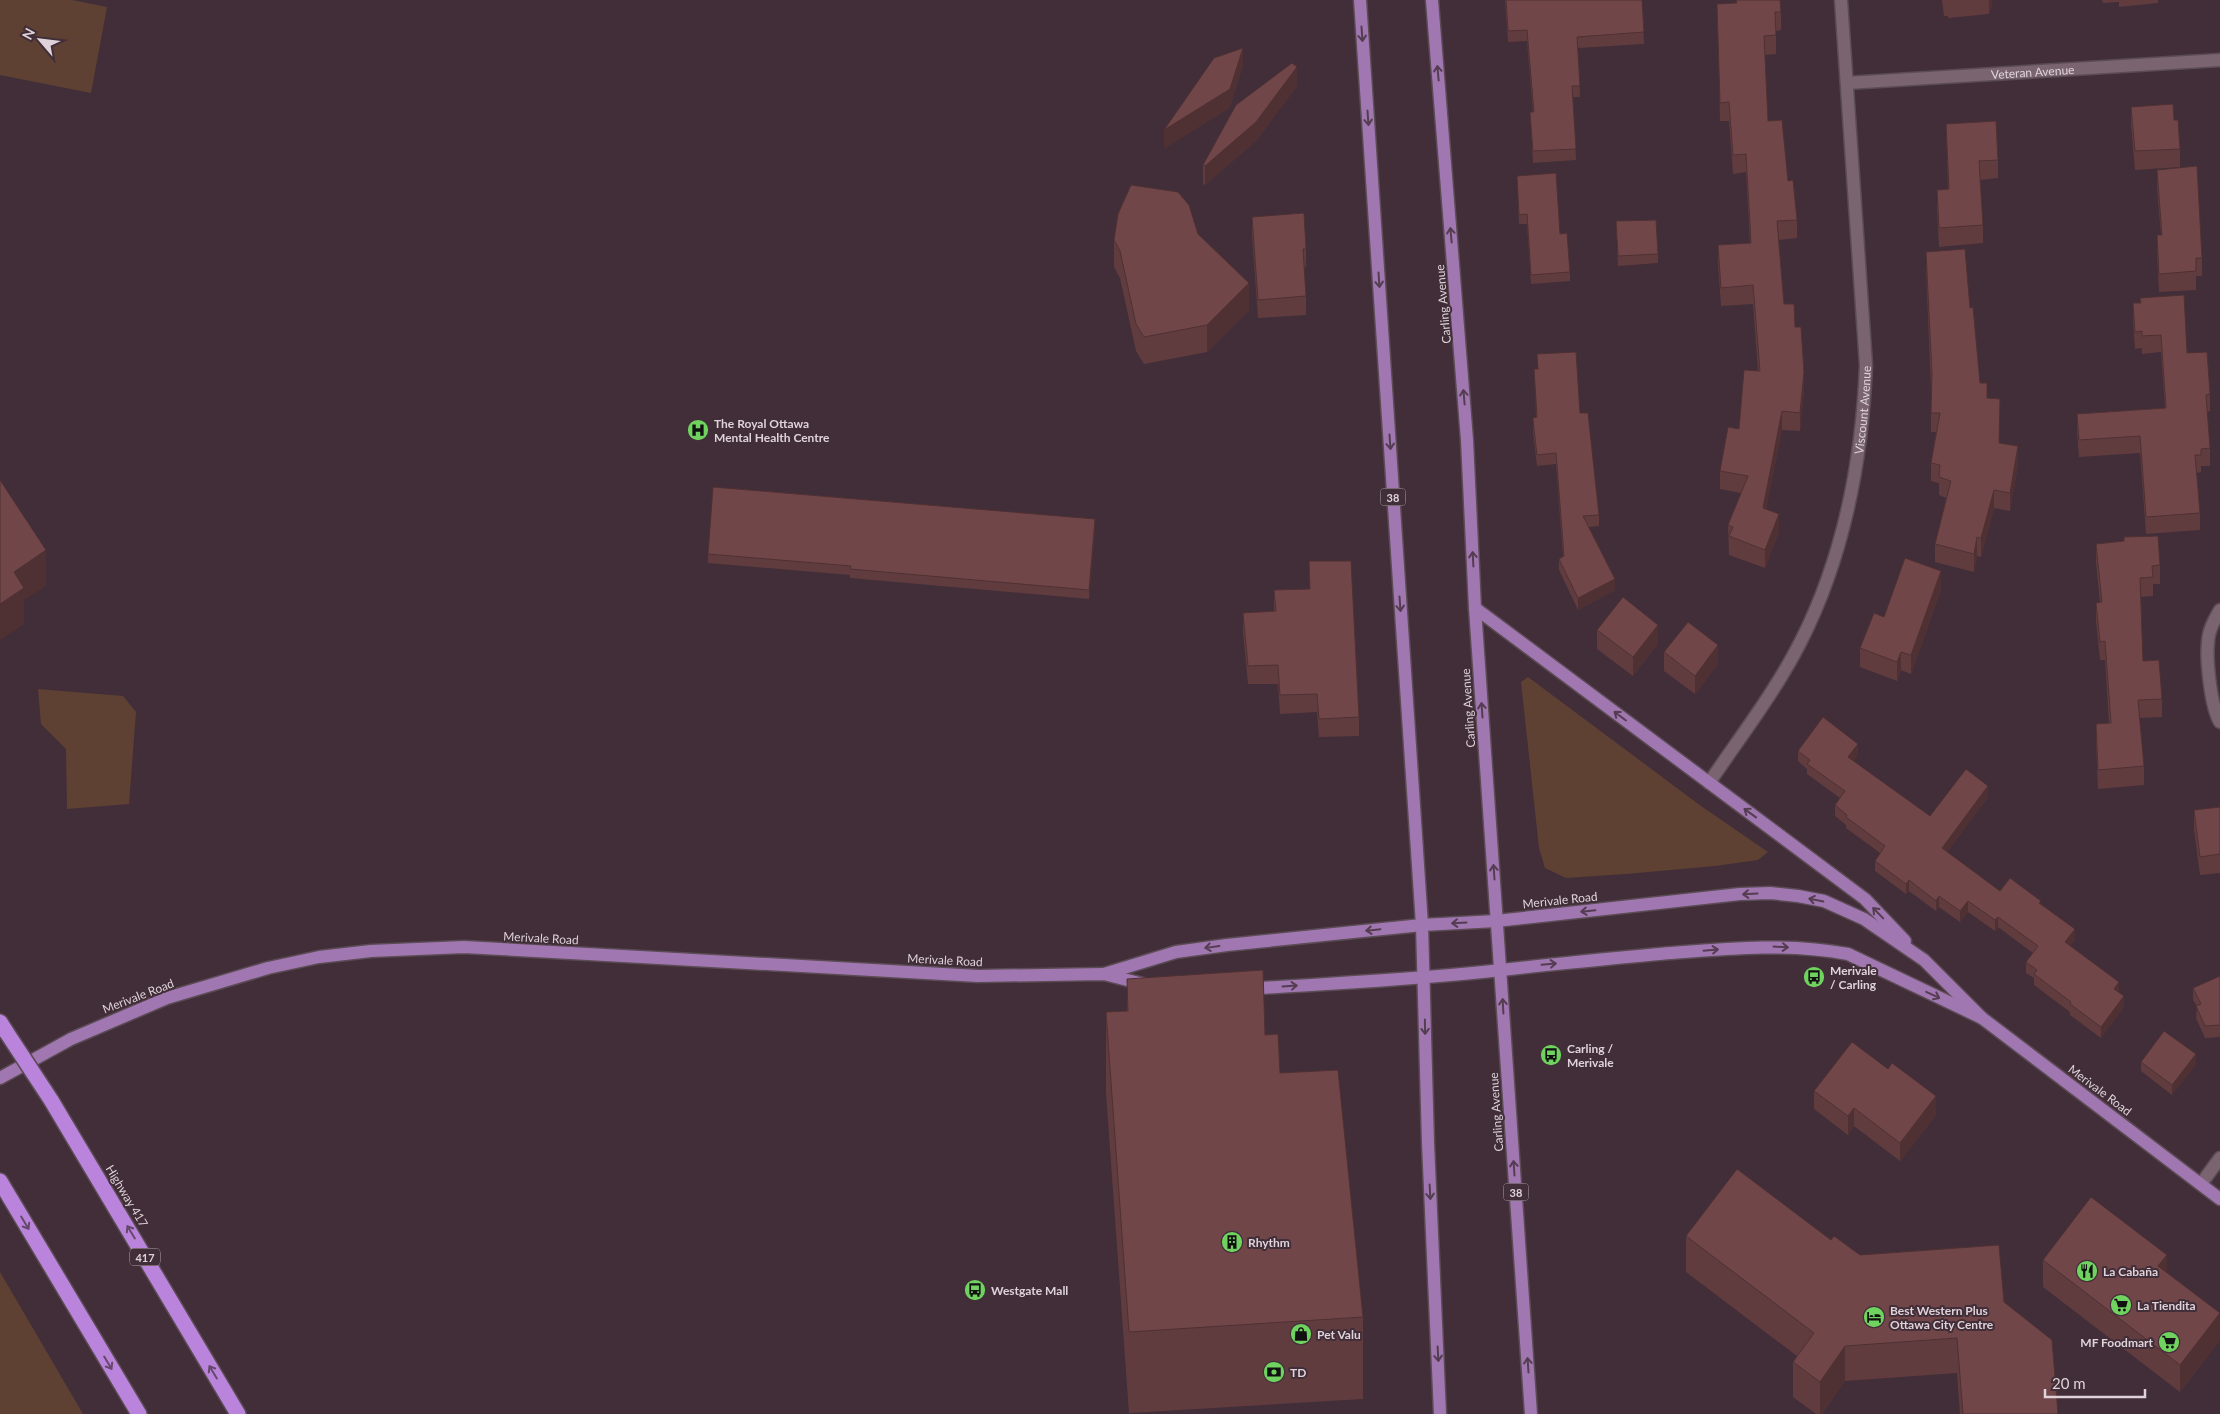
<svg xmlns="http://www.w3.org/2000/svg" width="2220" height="1414" font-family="Lato,sans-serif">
	<rect width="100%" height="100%" fill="#412e39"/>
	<g fill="#5f4133">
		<polygon points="0,0 72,0 107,7 91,93 0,75"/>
		<polygon points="1528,677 1701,806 1768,852 1758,860 1715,866 1626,874 1566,878 1545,868 1539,848 1521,682"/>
		<polygon points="38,689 123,696 136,712 129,804 67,809 66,749 41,724"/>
		<polygon points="0,1272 83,1414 0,1414"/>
	</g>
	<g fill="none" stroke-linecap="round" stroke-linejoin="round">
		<g stroke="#5b4b54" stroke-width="15">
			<g id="minor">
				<path id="s1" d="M1847 83 2220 60"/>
				<path d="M2220 610C2214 620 2208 631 2208 643 2206 660 2211 708 2220 722"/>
				<path id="s2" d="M1709 783C1740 737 1775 692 1800 643 1844 557 1862 462 1866 365L1841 0"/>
				<polyline points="2201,1184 2220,1158"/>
			</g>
		</g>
		<g stroke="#5b4b54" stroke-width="15">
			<g id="major">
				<polyline points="1360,0 1422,925 1428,1143 1440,1414"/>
				<polyline points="1432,0 1467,440 1475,608 1531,1414"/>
				<polyline points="1475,608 1865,899 1905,941"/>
				<polyline points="1104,974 1176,952 1227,945 1422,925 1496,921 1740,894 1770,893 1798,896 1824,901 1864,919 1924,960 1982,1018 2220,1199"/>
				<path d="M1247 989C1332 983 1416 980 1501 970 1553 964 1606 959 1659 954 1722 949 1785 942 1848 954L1982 1018"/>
				<polyline points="0,1078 71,1039 167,998 268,968 319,957 371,951 464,947 978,976 1104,974 1143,984"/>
			</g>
		</g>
		<g stroke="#5b4b54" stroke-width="18">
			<g id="highway">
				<polyline points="0,1022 7,1033"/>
				<polyline points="51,1100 238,1414"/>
				<polyline points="0,1181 139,1414"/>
			</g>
		</g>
		<use href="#minor" stroke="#796470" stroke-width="12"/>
		<use href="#major" stroke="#a177b1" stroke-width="12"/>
		<use href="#highway" stroke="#bb84dc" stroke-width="15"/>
		<g stroke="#5b4b54" stroke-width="18" stroke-linecap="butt">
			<polyline id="highway-bridge" points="7,1033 51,1100"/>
		</g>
		<use href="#highway-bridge" stroke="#bb84dc" stroke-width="15"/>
	</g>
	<g fill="#613c3f">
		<polygon points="1505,0 1642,0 1644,44 1578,48 1580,97 1573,97 1576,160 1533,163 1530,112 1533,112 1527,41 1508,42"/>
		<polygon points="1736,0 1781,12 1781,30 1776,31 1776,54 1765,55 1768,121 1788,181 1797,220 1797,238 1779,240 1784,304 1795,327 1804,391 1800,431 1782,430 1766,509 1779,532 1765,568 1729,555 1728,525 1741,493 1720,489 1720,471 1739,429 1758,371 1753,304 1721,306 1718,264 1718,245 1750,243 1746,172 1733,174 1729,121 1720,121 1717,4 1736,3"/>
		<polygon points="1942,0 1992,0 1992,5 1989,14 1948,18 1948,16 1944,16"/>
		<polygon points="2102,0 2158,0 2158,3 2119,7 2119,2 2103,3"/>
		<polygon points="1297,86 1256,141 1205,185 1203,184 1203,165"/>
		<polygon points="2131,107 2174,120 2180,149 2180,167 2135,170 2131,125"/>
		<polygon points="1946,124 1998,160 1998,178 1980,180 1983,225 1983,243 1939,247 1937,208 1937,190 1948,189"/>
		<polygon points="2157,170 2202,258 2202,276 2196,276 2196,290 2159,292 2157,254 2157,235 2161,235 2157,188"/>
		<polygon points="1517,176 1560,234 1570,272 1570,281 1531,284 1527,224 1519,224"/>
		<polygon points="1252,217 1306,249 1306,267 1304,268 1306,296 1306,315 1258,318 1252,235"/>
		<polygon points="1616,221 1658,254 1658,263 1618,266"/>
		<polygon points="1198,234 1249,310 1207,352 1144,364 1136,351 1120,278 1114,267 1114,240"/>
		<polygon points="1926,252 1970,308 1980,383 1987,398 2000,443 2018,464 2010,511 1994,508 1981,557 1977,556 1974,572 1935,562 1935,544 1946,498 1939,495 1939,483 1931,481 1931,463 1936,432 1931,432 1931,388 1926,270"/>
		<polygon points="2140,298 2187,353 2210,394 2210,411 2207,412 2210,448 2210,466 2201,466 2201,472 2197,473 2200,513 2200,530 2146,534 2140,453 2079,457 2077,431 2077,414 2165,408 2161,352 2142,354 2142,348 2135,349 2133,321 2133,303 2140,303"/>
		<polygon points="1537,354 1580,413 1599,515 1599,526 1588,527 1615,590 1578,610 1559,570 1559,559 1563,556 1556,464 1537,466 1533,432 1533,418 1536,417 1534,369 1538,369"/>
		<polygon points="1095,528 1089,599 850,578 850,575 708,563 708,554"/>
		<polygon points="2096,544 2160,565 2160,584 2153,584 2153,596 2141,597 2143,661 2162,699 2162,717 2139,718 2144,766 2144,785 2098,789 2096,743 2096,724 2109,723 2105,660 2100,660 2096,621 2096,603 2100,602 2096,562"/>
		<polygon points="1309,561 1359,717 1359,736 1319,737 1317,712 1280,714 1278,684 1248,684 1243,632 1243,613 1274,611 1274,590 1310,589"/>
		<polygon points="1941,590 1911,674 1901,670 1897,681 1860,667 1860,648 1884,617"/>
		<polygon points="1597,630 1658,643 1633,676 1597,649"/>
		<polygon points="1664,652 1718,664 1695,694 1664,671"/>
		<polygon points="1798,751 1858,755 1853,761 1930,816 1988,797 1947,852 2000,891 2041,904 2075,940 2070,946 2119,992 2124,1007 2101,1038 2070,1015 2070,1012 2034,985 2034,978 2026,973 2026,962 2033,953 1998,927 1995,931 1968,912 1960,922 1939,907 1936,911 1909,891 1906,894 1875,871 1875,861 1880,853 1846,828 1846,825 1835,816 1835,805 1840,798 1807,774 1807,769 1798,761"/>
		<polygon points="2220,807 2220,873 2200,875 2194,829 2194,810"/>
		<polygon points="2220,976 2220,1037 2205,1038 2196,1018 2197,1006 2193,1000 2193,988"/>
		<polygon points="1127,979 1265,1035 1280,1073 1363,1317 1363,1399 1129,1413 1106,1093 1106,1012 1127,1011"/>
		<polygon points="2141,1062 2196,1064 2172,1095 2141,1071"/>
		<polygon points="1814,1091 1936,1115 1900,1161 1854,1126 1848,1135 1814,1109"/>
		<polygon points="1686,1236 1831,1240 1860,1255 2004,1302 2058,1414 1960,1414 1957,1373 1845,1381 1822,1414 1816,1414 1793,1397 1793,1362 1797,1356 1686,1272"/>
		<polygon points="2043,1260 2220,1340 2180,1392 2043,1287"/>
	</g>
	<g fill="#4f3133">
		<polygon points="1989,0 1992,0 1992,5 1989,14"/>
		<polygon points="1243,48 1243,67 1230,108 1164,149 1164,130"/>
		<polygon points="1297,67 1297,86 1256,141 1205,185 1205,166"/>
		<polygon points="1249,283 1249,310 1207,352 1207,325"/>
		<polygon points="1804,372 1804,391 1800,431 1800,413"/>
		<polygon points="1782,411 1782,430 1763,526 1763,508"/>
		<polygon points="2018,446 2018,464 2010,511 2010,493"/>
		<polygon points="1994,490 1994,508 1981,557 1981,538"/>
		<polygon points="1779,514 1779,532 1765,568 1765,550"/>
		<polygon points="1095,519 1095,528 1089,599 1089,590"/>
		<polygon points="1977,537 1977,556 1974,572 1974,554"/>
		<polygon points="46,550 46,586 24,600 24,624 0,640 0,604 14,572"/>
		<polygon points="1941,571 1941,590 1911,674 1911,655"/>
		<polygon points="1615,579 1615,590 1578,610 1578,598"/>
		<polygon points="1658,625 1658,643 1633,676 1633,657"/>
		<polygon points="1718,645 1718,664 1695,694 1695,676"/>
		<polygon points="1901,652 1901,670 1897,681 1897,662"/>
		<polygon points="1858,744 1858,755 1848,768 1848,757"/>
		<polygon points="1988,786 1988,797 1942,859 1942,848"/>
		<polygon points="1909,880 1909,891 1906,894 1906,884"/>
		<polygon points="1939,896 1939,907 1936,911 1936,901"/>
		<polygon points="1968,901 1968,912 1960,922 1960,911"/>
		<polygon points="1998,917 1998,927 1995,931 1995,920"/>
		<polygon points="2075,929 2075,940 2065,953 2065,942"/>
		<polygon points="2119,982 2119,993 2114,989"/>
		<polygon points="2124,996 2124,1007 2101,1038 2101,1027"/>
		<polygon points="2196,1054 2196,1064 2172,1095 2172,1085"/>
		<polygon points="1936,1096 1936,1115 1900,1161 1900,1143"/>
		<polygon points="1854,1108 1854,1126 1848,1135 1848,1116"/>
		<polygon points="2167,1255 2167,1282 2158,1266"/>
		<polygon points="2220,1313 2220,1340 2180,1392 2180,1365"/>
		<polygon points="1845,1346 1845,1381 1822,1414 1820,1414 1820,1382"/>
	</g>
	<g fill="#714649" stroke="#4f3133">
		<polygon points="1506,0 1642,0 1644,32 1577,37 1580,86 1572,86 1576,149 1533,151 1530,112 1534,112 1527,30 1508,31"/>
		<polygon points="1736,0 1780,0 1781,12 1775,12 1776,35 1764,36 1768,121 1782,120 1788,181 1793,180 1797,220 1777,221 1784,304 1794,304 1795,327 1801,327 1804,372 1800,413 1782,411 1763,508 1779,514 1765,550 1729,536 1733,527 1728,525 1748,476 1720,471 1728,427 1739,429 1744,370 1760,371 1753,285 1721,288 1718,245 1751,243 1746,154 1733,155 1729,102 1720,103 1717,4 1737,3"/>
		<polygon points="1243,48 1230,89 1164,130 1214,58"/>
		<polygon points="1292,63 1297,67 1256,122 1205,166 1203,165 1236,105"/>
		<polygon points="2173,104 2174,120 2178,120 2180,149 2135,151 2131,107"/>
		<polygon points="1996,121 1998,160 1979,161 1983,225 1939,228 1937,190 1949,189 1946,124"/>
		<polygon points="2197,166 2202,258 2196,258 2196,271 2159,274 2157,235 2162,235 2157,170"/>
		<polygon points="1556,173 1560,234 1567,233 1570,272 1531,275 1527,214 1519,215 1517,176"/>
		<polygon points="1131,185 1178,192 1189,205 1198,234 1249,283 1207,325 1144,337 1136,324 1120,251 1114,240 1118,214"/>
		<polygon points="1304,213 1306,249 1303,249 1306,296 1258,300 1252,217"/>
		<polygon points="1656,220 1658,254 1618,256 1616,221"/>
		<polygon points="1965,249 1970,308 1973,307 1980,383 1987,383 1987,398 2000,399 1999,443 2018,446 2010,493 1994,490 1981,538 1977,537 1974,554 1935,544 1951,481 1939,477 1940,465 1931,463 1940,413 1931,413 1932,374 1926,252"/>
		<polygon points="2184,295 2187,353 2207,352 2209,379 2210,394 2206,395 2210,448 2201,449 2201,455 2195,455 2200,513 2146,517 2140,436 2079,440 2077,414 2166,408 2161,335 2142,336 2142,331 2135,332 2133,303 2141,303 2140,298"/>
		<polygon points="1576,352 1580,413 1588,413 1599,515 1583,516 1615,579 1578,598 1559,559 1564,556 1556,453 1537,455 1533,420 1533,418 1537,417 1534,369 1538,369 1537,354"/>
		<polygon points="0,480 46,550 14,572 24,588 0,604"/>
		<polygon points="713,487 1095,519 1089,590 850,569 851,566 708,554"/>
		<polygon points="2158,536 2160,565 2152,566 2153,577 2140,578 2143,661 2159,660 2162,699 2138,700 2144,766 2098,770 2096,724 2111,723 2105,641 2100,642 2096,603 2102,602 2096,544 2124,541 2124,537"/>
		<polygon points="1905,558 1941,571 1911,655 1901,652 1897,662 1860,648 1874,613 1884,617"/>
		<polygon points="1309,561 1351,561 1359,717 1319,719 1317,694 1280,695 1278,665 1248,666 1243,613 1276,611 1274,590 1310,589"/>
		<polygon points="1623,597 1658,625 1633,657 1597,630"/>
		<polygon points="1688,622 1718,645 1695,676 1664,652"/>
		<polygon points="1823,717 1858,744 1848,757 1930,816 1966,769 1988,786 1942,848 2000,891 2010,878 2041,901 2039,903 2075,929 2065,942 2119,982 2114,989 2124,996 2101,1027 2070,1004 2071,1002 2034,974 2037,970 2026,962 2038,946 1998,917 1995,920 1968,901 1960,911 1939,896 1936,901 1909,880 1906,884 1875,861 1885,846 1846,817 1847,815 1835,805 1845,791 1807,764 1810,760 1798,751"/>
		<polygon points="2220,807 2220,854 2200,857 2194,810"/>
		<polygon points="1263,970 1265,1035 1278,1034 1280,1073 1338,1070 1363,1317 1129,1332 1106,1012 1128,1011 1127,979"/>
		<polygon points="2220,976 2220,1025 2205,1026 2196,1006 2201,1004 2193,988"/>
		<polygon points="2164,1031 2196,1054 2172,1085 2141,1062"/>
		<polygon points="1852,1042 1888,1069 1892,1063 1936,1096 1900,1143 1854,1108 1848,1116 1814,1091"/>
		<polygon points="1737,1169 1831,1240 1834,1236 1860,1255 1999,1245 2004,1302 2052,1340 2058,1414 1963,1414 1957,1338 1845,1346 1820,1382 1793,1362 1814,1333 1686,1236"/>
		<polygon points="2091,1197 2167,1255 2158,1266 2220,1313 2180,1365 2043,1260"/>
	</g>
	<defs><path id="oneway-shaft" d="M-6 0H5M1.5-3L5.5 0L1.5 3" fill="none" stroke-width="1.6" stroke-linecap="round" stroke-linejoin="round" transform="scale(1.25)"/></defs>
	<g stroke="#543d51">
		<use href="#oneway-shaft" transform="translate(1362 34) rotate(86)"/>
		<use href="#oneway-shaft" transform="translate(1438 73) rotate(-95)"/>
		<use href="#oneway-shaft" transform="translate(1368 118) rotate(86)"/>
		<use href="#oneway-shaft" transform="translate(1451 235) rotate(-95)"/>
		<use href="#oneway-shaft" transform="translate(1379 280) rotate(86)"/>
		<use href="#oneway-shaft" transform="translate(1464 397) rotate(-95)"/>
		<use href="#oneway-shaft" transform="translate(1390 442) rotate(86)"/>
		<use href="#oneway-shaft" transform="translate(1473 559) rotate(-93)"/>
		<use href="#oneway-shaft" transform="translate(1400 604) rotate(86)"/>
		<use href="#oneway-shaft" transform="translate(1482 710) rotate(-94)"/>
		<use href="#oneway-shaft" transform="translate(1620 716) rotate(-143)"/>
		<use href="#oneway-shaft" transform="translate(1750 813) rotate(-144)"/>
		<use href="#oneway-shaft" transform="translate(1494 872) rotate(-94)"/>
		<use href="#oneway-shaft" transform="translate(1750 894) rotate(177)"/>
		<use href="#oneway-shaft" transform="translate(1816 900) rotate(-168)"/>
		<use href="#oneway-shaft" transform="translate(1588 911) rotate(174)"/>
		<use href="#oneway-shaft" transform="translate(1878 913) rotate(-134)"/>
		<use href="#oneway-shaft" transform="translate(1459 923) rotate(177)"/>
		<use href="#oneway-shaft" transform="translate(1373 930) rotate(174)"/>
		<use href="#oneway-shaft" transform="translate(1212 947) rotate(172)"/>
		<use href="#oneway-shaft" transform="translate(1781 947) rotate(3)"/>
		<use href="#oneway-shaft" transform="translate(1711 950) rotate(-5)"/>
		<use href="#oneway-shaft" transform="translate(1549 964) rotate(-5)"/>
		<use href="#oneway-shaft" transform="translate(1290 986) rotate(-4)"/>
		<use href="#oneway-shaft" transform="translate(1933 995) rotate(25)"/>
		<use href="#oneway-shaft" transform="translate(1503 1006) rotate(-93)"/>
		<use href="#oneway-shaft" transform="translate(1425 1027) rotate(89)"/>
		<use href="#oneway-shaft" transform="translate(1514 1168) rotate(-94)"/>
		<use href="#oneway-shaft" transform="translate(1430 1192) rotate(87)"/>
		<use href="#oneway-shaft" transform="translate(1438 1354) rotate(87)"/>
		<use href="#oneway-shaft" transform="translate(1528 1365) rotate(-94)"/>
	</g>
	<g stroke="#66486a">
		<use href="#oneway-shaft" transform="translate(25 1223) rotate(59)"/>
		<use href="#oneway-shaft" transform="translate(131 1232) rotate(-121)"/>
		<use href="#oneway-shaft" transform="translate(108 1363) rotate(59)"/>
		<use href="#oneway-shaft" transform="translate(213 1372) rotate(-121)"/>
	</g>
	<defs>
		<g id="hospital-disc" transform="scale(1.125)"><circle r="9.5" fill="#70d35f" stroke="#412e39"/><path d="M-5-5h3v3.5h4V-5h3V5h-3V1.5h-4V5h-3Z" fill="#111"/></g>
		<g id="bus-disc" transform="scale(1.125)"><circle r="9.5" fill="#70d35f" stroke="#412e39"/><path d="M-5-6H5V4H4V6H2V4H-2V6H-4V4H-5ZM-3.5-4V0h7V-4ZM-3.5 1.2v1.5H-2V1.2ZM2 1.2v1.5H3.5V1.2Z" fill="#111"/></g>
		<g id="building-disc" transform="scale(1.125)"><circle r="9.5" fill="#70d35f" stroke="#412e39"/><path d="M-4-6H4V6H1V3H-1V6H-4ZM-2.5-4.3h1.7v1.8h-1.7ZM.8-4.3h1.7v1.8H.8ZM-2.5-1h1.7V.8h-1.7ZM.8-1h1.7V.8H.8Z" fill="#111"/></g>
		<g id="restaurant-disc" transform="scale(1.125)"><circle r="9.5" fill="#70d35f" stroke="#412e39"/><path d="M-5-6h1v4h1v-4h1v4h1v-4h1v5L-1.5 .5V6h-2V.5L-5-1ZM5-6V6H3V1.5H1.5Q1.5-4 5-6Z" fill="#111"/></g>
		<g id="supermarket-disc" transform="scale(1.125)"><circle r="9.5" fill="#70d35f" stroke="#412e39"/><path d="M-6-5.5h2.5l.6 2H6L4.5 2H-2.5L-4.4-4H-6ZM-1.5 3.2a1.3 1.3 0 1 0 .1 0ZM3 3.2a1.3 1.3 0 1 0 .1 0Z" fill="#111"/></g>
		<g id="hotel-disc" transform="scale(1.125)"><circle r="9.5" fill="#70d35f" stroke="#412e39"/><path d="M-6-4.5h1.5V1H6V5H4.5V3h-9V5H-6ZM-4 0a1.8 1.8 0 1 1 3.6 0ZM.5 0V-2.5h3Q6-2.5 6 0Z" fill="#111"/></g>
		<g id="shop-disc" transform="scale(1.125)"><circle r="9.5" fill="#70d35f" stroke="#412e39"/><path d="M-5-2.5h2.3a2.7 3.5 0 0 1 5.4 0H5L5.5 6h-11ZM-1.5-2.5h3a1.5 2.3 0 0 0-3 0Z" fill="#111"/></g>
		<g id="bank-disc" transform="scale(1.125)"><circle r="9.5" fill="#70d35f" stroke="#412e39"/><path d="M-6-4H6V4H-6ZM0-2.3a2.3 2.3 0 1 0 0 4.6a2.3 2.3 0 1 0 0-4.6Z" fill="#111"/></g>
	</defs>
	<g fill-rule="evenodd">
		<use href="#hospital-disc" x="698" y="430"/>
		<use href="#bus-disc" x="1814" y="977"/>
		<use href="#bus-disc" x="1551" y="1055"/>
		<use href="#building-disc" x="1232" y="1242"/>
		<use href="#restaurant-disc" x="2087" y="1271"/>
		<use href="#bus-disc" x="975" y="1290"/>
		<use href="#supermarket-disc" x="2121" y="1305"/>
		<use href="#hotel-disc" x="1874" y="1317"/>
		<use href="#shop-disc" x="1301" y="1334"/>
		<use href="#supermarket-disc" x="2169" y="1342"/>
		<use href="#bank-disc" x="1274" y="1372"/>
	</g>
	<g text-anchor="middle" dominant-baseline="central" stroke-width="4" stroke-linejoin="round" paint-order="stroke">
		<g fill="#412e39" stroke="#b0a2a9" stroke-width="1">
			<rect x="1380.5" y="488.5" width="25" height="17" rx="4"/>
			<rect x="1503.5" y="1183.5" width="25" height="17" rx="4"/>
			<rect x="130" y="1248.5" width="30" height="17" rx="4"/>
		</g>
		<g font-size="11" font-weight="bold" fill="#dfd3d9">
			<text x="1393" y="497">38</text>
			<text x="1516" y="1192">38</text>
			<text x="145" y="1257">417</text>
		</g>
		<g font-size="12" fill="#dfd3d9" stroke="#412e39">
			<text stroke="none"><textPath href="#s1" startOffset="186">Veteran Avenue</textPath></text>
			<text transform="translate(1443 304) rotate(-95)">Carling Avenue</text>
			<text stroke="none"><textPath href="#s2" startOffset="410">Viscount Avenue</textPath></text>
			<text transform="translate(1468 708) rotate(-94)">Carling Avenue</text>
			<text transform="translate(1560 900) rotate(-6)">Merivale Road</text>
			<text transform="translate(541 938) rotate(3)">Merivale Road</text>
			<text transform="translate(945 960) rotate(3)">Merivale Road</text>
			<text transform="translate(138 996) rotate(-21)">Merivale Road</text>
			<text transform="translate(2100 1090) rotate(37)">Merivale Road</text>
			<text transform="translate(1496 1112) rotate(-94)">Carling Avenue</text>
			<text transform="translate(127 1196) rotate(59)">Highway 417</text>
		</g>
		<g font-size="12" font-weight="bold" fill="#dfd3d9" stroke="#412e39" text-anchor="start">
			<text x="714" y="423">The Royal Ottawa<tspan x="714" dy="14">Mental Health Centre</tspan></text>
			<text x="1830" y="970">Merivale<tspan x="1830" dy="14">/ Carling</tspan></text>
			<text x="1567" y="1048">Carling /<tspan x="1567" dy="14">Merivale</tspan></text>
			<text x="1248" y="1242">Rhythm</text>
			<text x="2103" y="1271">La Cabaña</text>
			<text x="991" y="1290">Westgate Mall</text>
			<text x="2137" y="1305">La Tiendita</text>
			<text x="1890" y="1310">Best Western Plus<tspan x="1890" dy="14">Ottawa City Centre</tspan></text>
			<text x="1317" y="1334">Pet Valu</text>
			<text x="2153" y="1342" text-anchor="end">MF Foodmart</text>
			<text x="1290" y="1372">TD</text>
		</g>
	</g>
	<g transform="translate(40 40) rotate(298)" stroke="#412e39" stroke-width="4" paint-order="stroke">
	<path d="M0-4L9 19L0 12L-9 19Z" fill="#dfd3d9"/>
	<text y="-8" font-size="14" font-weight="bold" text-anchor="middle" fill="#dfd3d9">N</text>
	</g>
	<path d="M2045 1389v8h100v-8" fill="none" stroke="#dfd3d9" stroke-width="2.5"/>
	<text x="2052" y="1389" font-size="15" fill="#dfd3d9" stroke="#412e39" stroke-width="4" paint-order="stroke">20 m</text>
</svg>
